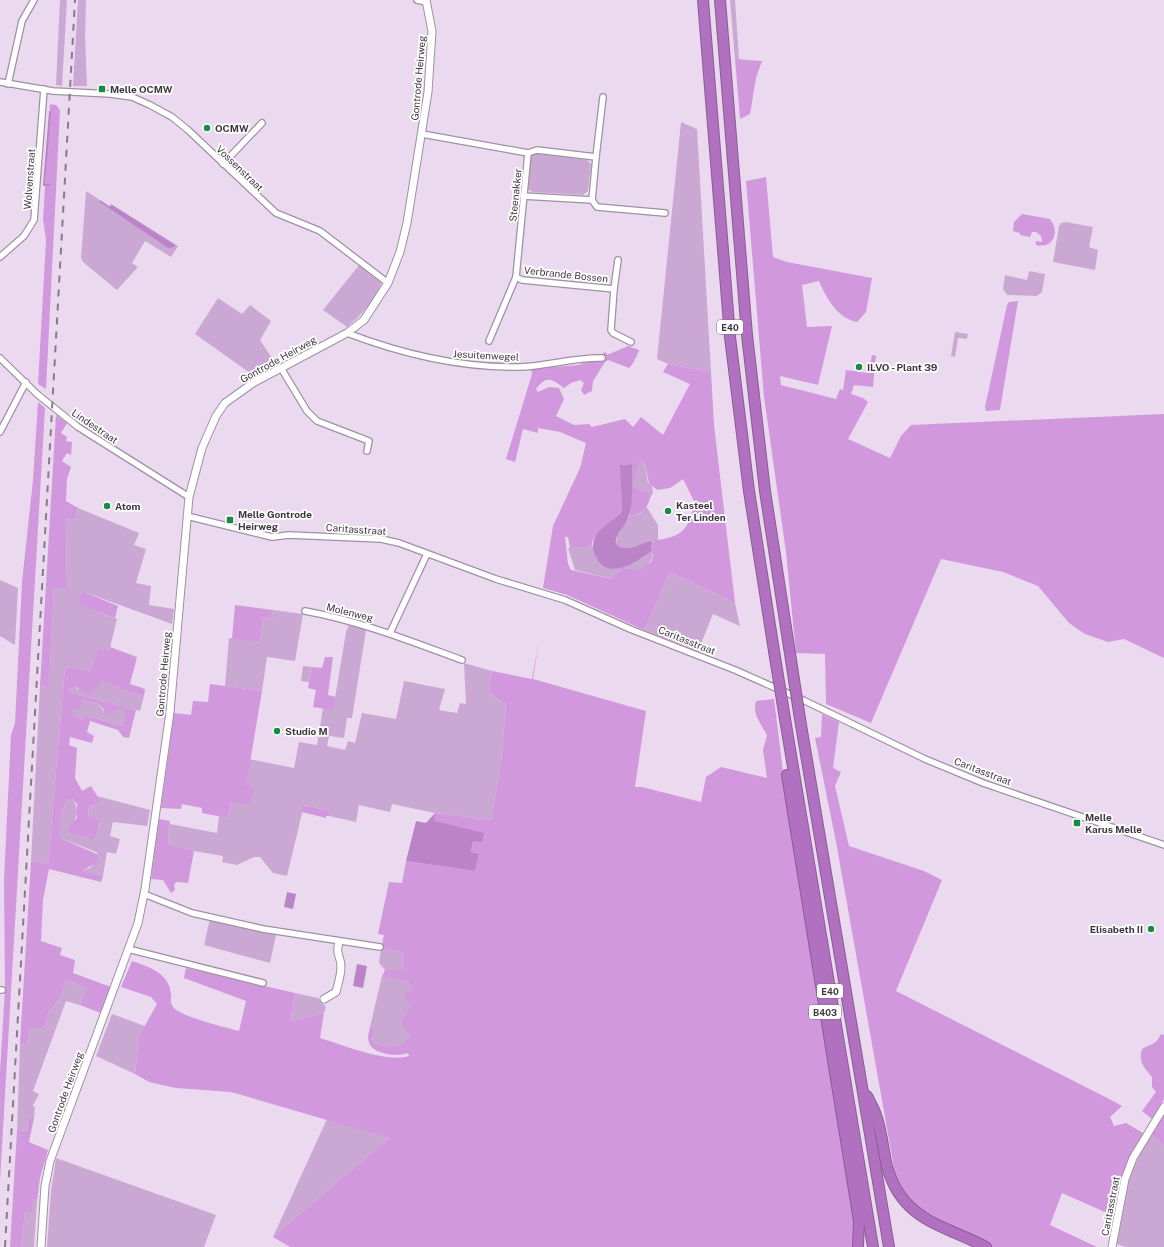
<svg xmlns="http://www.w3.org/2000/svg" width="1164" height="1247" font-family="'Public Sans',sans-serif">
	<rect width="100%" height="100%" fill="#ebdaef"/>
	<g fill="#cba8d3">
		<polygon points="60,0 67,0 62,86 56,85"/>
		<polygon points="78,0 86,0 85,37 87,86 73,86"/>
		<polygon points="730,0 735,0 739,59 735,59"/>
		<polygon points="681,122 697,129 711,372 668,364 657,359"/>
		<polygon points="535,153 587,160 591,164 588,191 583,195 532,192 528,189 531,156"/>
		<polygon points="86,191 109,206 111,204 178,246 171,257 145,241 132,263 138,267 117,290 83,262 81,258"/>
		<polygon points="1066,222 1093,227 1089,247 1098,250 1095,270 1053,262 1059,226 1061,223"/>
		<path d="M360 264 381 283C377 299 360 316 347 327L323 310Z"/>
		<polygon points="1029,271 1045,274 1042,292 1037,296 1007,295 1003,289 1005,275 1027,280"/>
		<polygon points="218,298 242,314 250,305 271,321 260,340 276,364 257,378 195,334"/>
		<polygon points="955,332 968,334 967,339 958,338 955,357 951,356"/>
		<polygon points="639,461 644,461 648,483 652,485 653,493 650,498 649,494 632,486"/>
		<path d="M646 506 658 525V539L653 543 649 541C639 544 625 554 616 544L617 536 629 516C636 516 643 513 646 506Z"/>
		<polygon points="78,508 139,533 134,545 146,549 136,583 151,586 149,605 174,609 172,624 84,592 80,605 117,619 109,652 93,671 65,667 48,864 31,861 40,686 49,687 54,588 67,589 66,518 75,520"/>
		<path d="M592 545 597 559H641L652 551C654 562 646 566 637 571L628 569 612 579 575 570 568 548Z"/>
		<polygon points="670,572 735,603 740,626 713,614 698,651 644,630"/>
		<polygon points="0,580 18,588 15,645 0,636"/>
		<polygon points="273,610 303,614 295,661 267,657 262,691 225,686 229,638 260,642 263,617 272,618"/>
		<polygon points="349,625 366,630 352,718 347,718 344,738 329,736 327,746 345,750 348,741 355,743 362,713 396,719 404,681 445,689 439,710 457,713 460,703 466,704 464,663 492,671 488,692 506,704 501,763 491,820 435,813 392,804 390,812 359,805 356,822 329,816 330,811 304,805 287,876 273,873 260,857 254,857 237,865 222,862 223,856 194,851 169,844 168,838 170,824 217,833 219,816 228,818 231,802 246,786 249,759 294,768 299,742 317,745 323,708 333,710 346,632"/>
		<polygon points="303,666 312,667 309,682 301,681"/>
		<polygon points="102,679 119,687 119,689 144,696 140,711 69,692 70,686 75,686 78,690"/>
		<polygon points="82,700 99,704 103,711 123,709 125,715 122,726 85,715 84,719 73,716 74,708"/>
		<path d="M97 796 150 810 147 826 113 822 110 836 120 839 116 854 107 852 103 876 81 871 90 868 99 855 96 852 60 838V816L68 799H72C78 806 79 815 73 823L95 840 100 823 88 816 89 807 101 802Z"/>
		<polygon points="210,919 276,935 270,963 204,945"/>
		<polygon points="381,949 402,951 404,970 385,970 379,963"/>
		<path d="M382 976 408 982 412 989 411 1036C398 1048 391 1049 374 1043L372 1038 373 1028 370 1027Z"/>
		<polygon points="66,979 87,988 80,1005 66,1001 33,1091 39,1094 33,1105 33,1107 35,1106 34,1118 28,1118 27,1131 17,1130 20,1044 27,1045 30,1028 42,1028 46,1024 48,1013 60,998"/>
		<polygon points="295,993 318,998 326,1007 324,1013 290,1021"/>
		<polygon points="112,1014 145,1026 139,1036 135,1074 96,1056"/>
		<polygon points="327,1119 389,1138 273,1237"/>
		<polygon points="1151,1134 1164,1146 1164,1247 1125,1247 1117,1244 1128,1183 1133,1168"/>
		<polygon points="56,1158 216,1215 204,1247 47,1247 51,1191"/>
		<polygon points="32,1199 37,1201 34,1247 21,1247 25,1211"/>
	</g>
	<g fill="#d198dd" fill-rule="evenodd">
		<polygon points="735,59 762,61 756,78 750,114 740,119"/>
		<polygon points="50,104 56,105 60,110 46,389 38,384 46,240 43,219"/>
		<path d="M766 177 773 257 787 262 872 278 866 312 857 322C837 318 827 299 819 281L802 285 807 327 832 326 818 385 780 376 781 385 836 399 840 389 843 390 846 370 868 373 872 355 876 356 873 387 854 385 851 394 863 398 868 402 848 439 890 458 901 436 911 425 1164 414V658L1124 639 1108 642 1085 634 1069 623 1038 586 1003 572 941 559 871 723 826 704 825 654 796 653 786 552 764 397 746 181Z"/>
		<path d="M1022 214 1050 219C1060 232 1054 249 1036 245V241L1042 242 1041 236 1036 232H1032L1030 237 1020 235V233L1013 231 1014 222Z"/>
		<polygon points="1018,301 1000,410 986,411 985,407 1007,305 1009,302"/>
		<path d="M628 346 639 350C638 354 632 366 629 368L608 360 605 362 593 381 592 391 584 395 581 390 584 383 580 380 571 383 564 388C551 379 547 375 536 389L538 392 549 387 559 388 564 399 556 416 574 425 589 424 592 427 625 419 633 427 641 417 663 435 690 384 663 372 668 364 711 372 714 425 735 603 670 572 644 630 567 595 543 588 553 526 580 468 586 443 560 432 538 428V433L523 429 515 462 506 459 532 374 531 369 579 365 606 352 607 355ZM640 461H644L649 483 657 490 670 488 683 479 695 503C688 528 684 537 656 540L651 546 653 556 651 562 637 571 633 569H623L612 579 571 570 568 564 565 537H568L570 548 591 546 594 538 622 511 621 465 632 464 631 504 629 516C640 516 651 506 650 494L632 486Z"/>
		<polygon points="38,402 45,408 0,1181 0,1072 5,989 4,879 11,735 15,723 22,582 33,480"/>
		<polygon points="56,415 67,423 61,433 67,437 66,441 72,442 71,455 67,453 62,461 71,467 67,479 66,501 78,508 75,520 66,518 67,589 54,588 49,687 40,686"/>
		<polygon points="84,592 118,606 115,618 79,605 80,594"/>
		<polygon points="235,605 273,610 272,618 263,617 260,642 232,639"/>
		<path d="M539 641 533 679 646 711 635 787H642L701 802 706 777 721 767 767 778 763 750 767 735C761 724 752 714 756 701L774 699 784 780 857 1228 855 1247H290L273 1237 389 1138 231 1092 176 1088 149 1082 135 1074 139 1036 157 1004 151 997 121 987 132 961C149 967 170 973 171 995 171 1001 170 1004 175 1009 186 1018 224 1027 239 1031L246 1001 184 978 186 968 295 993 290 1021 324 1013 320 1038C344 1045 385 1063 409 1056L408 1053C398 1057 374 1055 369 1043 367 1037 369 1032 370 1027L374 1028 372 1038 374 1043C391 1049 398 1048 411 1036L401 1022 411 1007 404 996 412 989 408 982 382 976 385 970H404L402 951 381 949 384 935 378 934 389 882 402 883 406 861 475 871 479 854 471 852 473 841 433 821 435 813 491 820 501 763 506 704 488 692 492 671 532 679Z"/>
		<path d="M110 647 137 657 130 684 145 689 144 696 119 689V687L102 680 93 693 86 695 75 686H70L69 692 136 710 129 738 123 737 118 730 90 721 87 732 94 736 92 743 70 737 69 745 77 748 75 778 82 791 91 786 101 802 89 807 88 816 100 822 95 840 68 832V827L77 818V804L72 799H68L60 816V838L99 855 96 863 82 871 103 876 101 882 49 869 43 900 41 941 62 948 60 955 75 960 73 973 111 987 101 1013 80 1005 87 988 66 979 60 998 48 1013 46 1024 42 1028H30L27 1045 20 1044 31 861 48 864 65 667 92 671 98 650 109 652ZM82 700 99 704 106 713 123 709 125 715 122 726 85 715 84 719 73 716 74 708 79 710Z"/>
		<polygon points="325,657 333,657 328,695 336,697 333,710 313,707 316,690 308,688 312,667 322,668"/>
		<polygon points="210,684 262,691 246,786 254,788 250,805 231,802 228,818 202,813 202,808 182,804 181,809 161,808 174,713 191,715 193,701 208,702"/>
		<polygon points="822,714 839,722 833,768 841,772 835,786 849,846 924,871 942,880 896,991 1115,1102 1122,1106 1110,1117 1114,1126 1126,1123 1143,1133 1122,1175 1114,1216 1062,1193 1050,1225 1097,1247 989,1247 912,1204 896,1179 836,842 815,738 821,737"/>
		<polygon points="303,805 330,811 329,816 326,816 326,818 302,812"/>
		<polygon points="159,819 170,821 168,838 169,844 194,851 188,883 176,882 174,885 175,890 171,893 163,880 151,879"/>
		<path d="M1161 1034 1164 1035V1099L1152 1119 1142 1111 1156 1092 1152 1087V1077C1144 1067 1138 1062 1142 1049 1152 1043 1155 1046 1161 1034Z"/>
		<polygon points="1164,1113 1164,1146 1151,1134"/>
		<polygon points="28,1118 34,1118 29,1142 48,1150 40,1178 37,1201 32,1199 32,1212 25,1211 21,1247 10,1247 17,1130 27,1131"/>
	</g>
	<g fill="#bb84c8">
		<polygon points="100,200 110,207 112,205 175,245 174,247 168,248 100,202"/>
		<path d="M632 464C632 479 634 506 627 520 624 528 614 535 616 544 625 554 639 544 649 541L653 543 651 546 652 551C638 561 608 582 596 557 593 552 592 546 594 540 598 528 614 521 622 511L620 465Z"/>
		<polygon points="435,813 434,821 484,833 482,842 473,841 471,852 479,854 475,871 406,861 416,821 426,823"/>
		<polygon points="287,892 296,894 293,909 284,907"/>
		<polygon points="357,964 367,966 363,988 353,986"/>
	</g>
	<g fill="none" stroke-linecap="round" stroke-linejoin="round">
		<polyline stroke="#bb84c8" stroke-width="2" points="49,185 44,185 50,112"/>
		<g stroke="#9f90a2" stroke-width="8">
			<g id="street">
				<polyline points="417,0 426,2"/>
				<polyline points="0,82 53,91 110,94 132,97 150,105 172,117 188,130 276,213 320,231 388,283"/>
				<polyline points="8,84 22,21 34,0"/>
				<polyline points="422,134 528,153 537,150 596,157 592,200 597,207 665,213"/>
				<polyline points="596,157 603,97"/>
				<polyline points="223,164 262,123"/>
				<polyline points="523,196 592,200"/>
				<polyline points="0,257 24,236 34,220 44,89"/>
				<polyline points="516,277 522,280 614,289 611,330 613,333 631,342"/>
				<polyline points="614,289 618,260"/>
				<path d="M347 333C402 354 461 368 520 367 548 366 575 357 602 358"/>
				<polyline points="489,341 516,277 528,153"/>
				<polyline points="0,358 37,394 78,427 189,497"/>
				<polyline points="281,368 307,411 317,421 369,441 367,451"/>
				<polyline points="0,432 26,382"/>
				<polyline points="187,516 272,537 289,535 381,539 399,543 496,579 565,600 630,629 735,670 805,701 925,759 983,783 1164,845"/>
				<path d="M305 611C360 621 410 641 462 660"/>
				<polyline points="390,633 427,554"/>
				<polyline points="144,894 192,913 263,929 380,947"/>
				<polyline points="128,949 263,983"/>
				<polyline points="0,990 2,990"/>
			</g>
		</g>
		<g stroke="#9f90a2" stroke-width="9">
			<g id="secondary">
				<path d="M324 999 336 992C338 984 341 975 341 967 341 955 335 955 339 942"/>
				<polyline points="41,1247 45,1186 50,1161 138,923 145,889 170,712 189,497 202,448 216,416 225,403 253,383 347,333 364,320 388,283 400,252 407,223 428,92 432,31 426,0"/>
				<polyline points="1112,1247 1125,1179 1133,1158 1164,1107"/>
			</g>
		</g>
		<g stroke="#895d93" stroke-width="12">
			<g id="highway">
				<polyline points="703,0 730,337 749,491 774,651"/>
				<polyline points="720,0 747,335 765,491 789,647"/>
				<polyline points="785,719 873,1247"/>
				<polyline points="800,719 889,1247"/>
				<polyline points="787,775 859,1221 858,1247"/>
				<path d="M867 1096C870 1102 874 1109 876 1115 882 1131 883 1150 887 1166 901 1220 943 1225 986 1247"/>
			</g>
		</g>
		<use href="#street" stroke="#fff" stroke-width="5.5"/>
		<use href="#secondary" stroke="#fff" stroke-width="7"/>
		<use href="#highway" stroke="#b271c0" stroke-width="10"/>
		<polyline stroke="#867b88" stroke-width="2" stroke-dasharray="7 7" stroke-linecap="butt" points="5,1247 75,0"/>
		<g stroke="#895d93" stroke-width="12" stroke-linecap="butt">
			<g id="highway-bridge">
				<polyline points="789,647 800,719"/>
				<polyline points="774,651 785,719"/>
			</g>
		</g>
		<use href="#highway-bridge" stroke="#b271c0" stroke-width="10"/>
	</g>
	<g fill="#158b45" stroke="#fff" stroke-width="1.5">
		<rect x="98" y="85" width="8" height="8" rx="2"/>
		<circle cx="207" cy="128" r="4"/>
		<circle cx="859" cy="367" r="4"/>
		<circle cx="107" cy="506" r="4"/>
		<circle cx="668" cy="511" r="4"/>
		<rect x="226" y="516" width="8" height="8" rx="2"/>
		<circle cx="277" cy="731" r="4"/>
		<rect x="1073" y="819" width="8" height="8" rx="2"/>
		<circle cx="1151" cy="929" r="4"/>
	</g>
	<g text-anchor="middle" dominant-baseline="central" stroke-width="3.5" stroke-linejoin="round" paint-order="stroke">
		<g fill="#fff" stroke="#787379" stroke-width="1">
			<rect x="717" y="320" width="26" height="14" rx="3"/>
			<rect x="817" y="984" width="26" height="14" rx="3"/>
			<rect x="809" y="1005" width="32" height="14" rx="3"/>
		</g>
		<g font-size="9" font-weight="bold" fill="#3e373f">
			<text x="730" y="327">E40</text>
			<text x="830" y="991">E40</text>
			<text x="825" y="1012">B403</text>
		</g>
		<g font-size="10" fill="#3e373f" stroke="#fff">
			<text transform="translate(418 78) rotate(-85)">Gontrode Heirweg</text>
			<text transform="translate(240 168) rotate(44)">Vossenstraat</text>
			<text transform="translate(29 179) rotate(-86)">Wolvenstraat</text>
			<text transform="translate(515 195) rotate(-84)">Steenakker</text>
			<text transform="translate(566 274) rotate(6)">Verbrande Bossen</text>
			<text transform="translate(486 355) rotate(3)">Jesuitenwegel</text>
			<text transform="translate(278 359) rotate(-29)">Gontrode Heirweg</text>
			<text transform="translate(95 426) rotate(34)">Lindestraat</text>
			<text transform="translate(356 529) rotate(4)">Caritasstraat</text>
			<text transform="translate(350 612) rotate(14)">Molenweg</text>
			<text transform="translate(687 640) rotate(22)">Caritasstraat</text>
			<text transform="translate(163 674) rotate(-85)">Gontrode Heirweg</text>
			<text transform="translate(983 771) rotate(21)">Caritasstraat</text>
			<text transform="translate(65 1092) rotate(-70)">Gontrode Heirweg</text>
			<text transform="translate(1110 1206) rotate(-79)">Caritasstraat</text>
		</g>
		<g font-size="10" font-weight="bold" fill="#3e373f" stroke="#fff" text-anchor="start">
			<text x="110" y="89">Melle OCMW</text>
			<text x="215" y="128">OCMW</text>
			<text x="867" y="367">ILVO - Plant 39</text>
			<text x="676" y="505">Kasteel<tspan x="676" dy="12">Ter Linden</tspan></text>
			<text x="115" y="506">Atom</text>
			<text x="238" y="514">Melle Gontrode<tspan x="238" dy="12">Heirweg</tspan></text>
			<text x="285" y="731">Studio M</text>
			<text x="1085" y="817">Melle<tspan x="1085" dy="12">Karus Melle</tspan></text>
			<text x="1143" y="929" text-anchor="end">Elisabeth II</text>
		</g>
	</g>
</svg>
